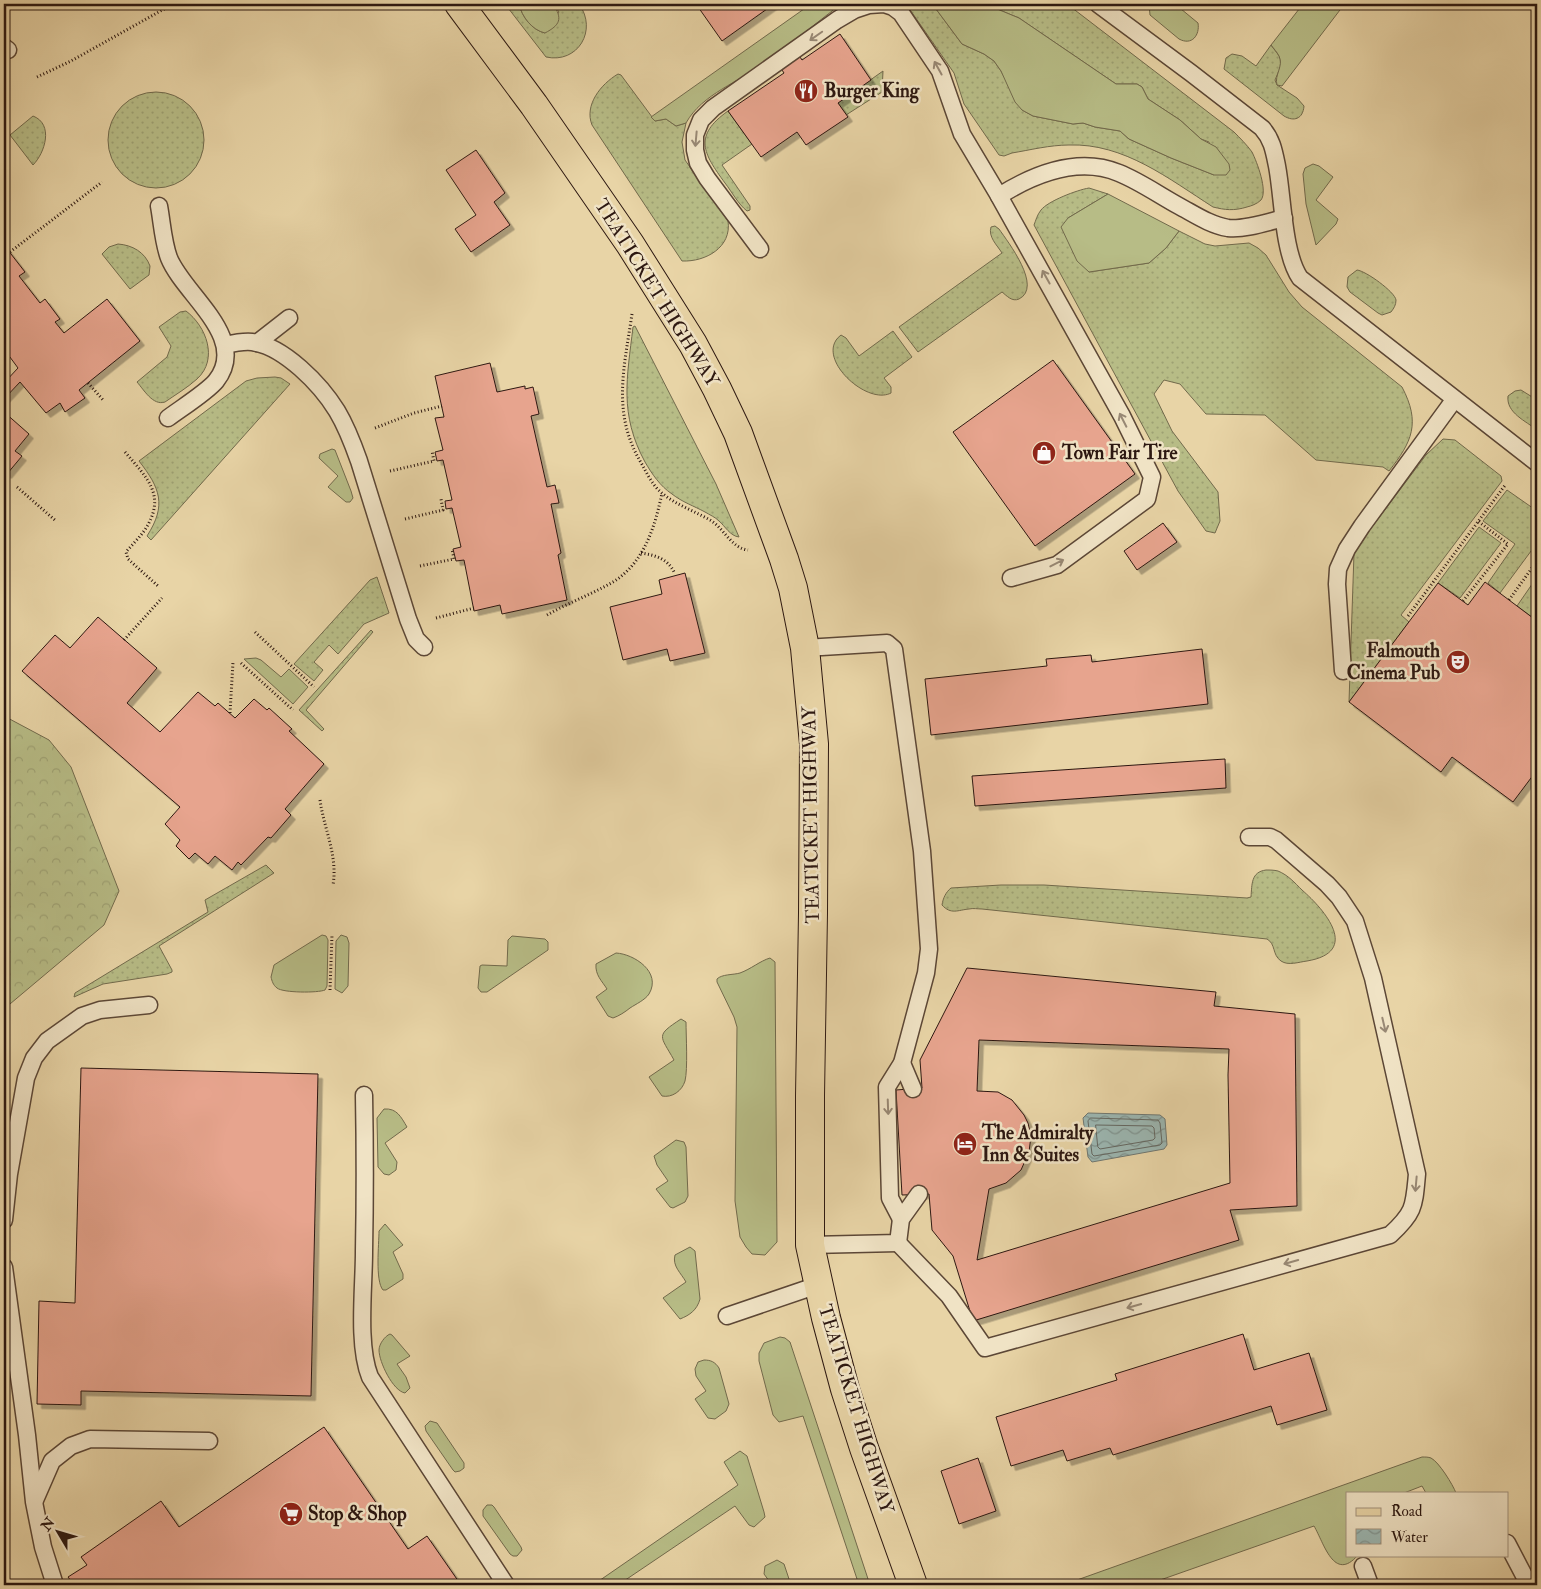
<svg xmlns="http://www.w3.org/2000/svg" width="1541" height="1589" font-family="'IM FELL Double Pica',serif">
	<defs>
		<pattern id="grass-dots" width="8" height="8" patternUnits="userSpaceOnUse" patternTransform="scale(1.25)"><rect width="8" height="8" fill="#b7bc86"/><path d="M2 2h.1M6 6h.1" fill="none" stroke="#9ea173" stroke-width="1.8" stroke-linecap="round"/></pattern>
		<pattern id="forest-crowns" width="20" height="18" patternUnits="userSpaceOnUse" patternTransform="scale(1.25)"><rect width="20" height="18" fill="#b7bc86"/><path d="M2 6a3 3 0 1 1 6 0M12 15a3 3 0 1 1 6 0" fill="none" stroke="#9ea173"/></pattern>
		<pattern id="water-waves" width="16" height="10" patternUnits="userSpaceOnUse" patternTransform="scale(1.25)"><rect width="16" height="10" fill="#9bb6b1"/><path d="M0 5q4-4 8 0t8 0" fill="none" stroke="#7f938f"/></pattern>
		<filter id="shadow"><feDropShadow dx="4.5" dy="4.5" stdDeviation="0" flood-color="#0004"/></filter>
	</defs>
	<rect width="100%" height="100%" fill="#e8d4a6"/>
	<filter id="stains"><feTurbulence type="fractalNoise" baseFrequency=".004" numOctaves="4"/><feColorMatrix values="0 0 0 0 .2 0 0 0 0 .09 0 0 0 0 .02 0 0 0 .5 -.17"/></filter>
	<radialGradient id="worn" r=".72"><stop offset=".6" stop-color="#630" stop-opacity="0"/><stop offset="1" stop-color="#630" stop-opacity=".3"/></radialGradient>
	<g fill="url(#grass-dots)" stroke="#726a4c">
		<path d="M505 4H519C522 17 532 30 545 33L559 12 553 4H579C598 30 578 64 546 57Z"/>
		<path d="M906 4H936V9L962 44 984 54 994 61 1001 71 1022 110 1033 116 1073 124 1083 123 1095 127 1120 131 1129 139 1171 158 1214 175 1209 142 1201 139 1180 120 1148 99 1142 87 1137 84H1116L1019 18 985 4H1067L1234 132C1240 138 1247 145 1252 152 1257 162 1268 191 1261 200 1257 204 1251 206 1247 207 1234 211 1225 210 1213 207 1169 179 1124 143 1069 145 1050 145 1030 150 1012 153L1004 156 999 155 964 104 954 73Z"/>
		<path d="M1271 45 1280 57 1281 66 1275 80 1277 85 1297 98 1304 106C1303 119 1294 122 1284 116L1224 69 1226 58 1232 54 1242 56 1256 66Z"/>
		<polygon points="883,71 882,92 846,115 838,103"/>
		<path d="M618 74 621 75 655 121 666 119 676 126 686 123 682 142 685 160 728 221C732 247 706 262 682 261L592 125C584 105 601 84 618 74Z"/>
		<circle cx="156" cy="140" r="48"/>
		<path d="M728 111 752 144 722 165 750 206V210L747 211C738 204 732 192 725 183 703 153 693 136 728 111Z"/>
		<path d="M33 116C54 124 45 153 33 165L10 135Z"/>
		<path d="M1089 188 1108 194 1068 218 1089 272 1149 263 1166 248 1179 231 1205 244 1215 246 1249 243 1258 248 1266 255 1289 292 1302 307 1402 387C1421 423 1412 442 1389 471L1383 467 1316 460 1265 415 1206 414 1180 384 1164 380 1154 394 1172 431 1218 492 1220 521 1215 533 1206 531 1178 491 1034 225C1036 220 1037 215 1041 210 1048 201 1077 190 1089 188Z"/>
		<path d="M995 226 999 229C1008 242 1043 287 1019 299 1012 302 1007 296 1002 292L918 352 899 327 1002 253C997 245 988 237 991 227Z"/>
		<path d="M118 244C132 245 145 252 150 266L149 275 130 289 102 254 109 247Z"/>
		<path d="M1357 270C1366 271 1395 292 1396 300 1396 305 1394 308 1391 312L1382 315 1378 313 1350 292 1347 287 1348 277Z"/>
		<path d="M186 311C206 326 219 359 197 379 187 388 175 395 165 402 153 406 144 390 137 382L167 357 171 346 159 327 180 312Z"/>
		<path d="M635 326 716 484 739 537C730 536 725 526 719 521 715 517 710 515 705 512 694 506 682 502 672 494 660 486 652 474 645 462 619 414 627 378 633 327Z"/>
		<path d="M893 331 912 357 884 378 891 387V393C866 406 813 356 841 335L846 338 859 356Z"/>
		<path d="M275 377 281 378 290 384 151 540 147 536C167 505 160 488 139 461L246 381 257 378Z"/>
		<path d="M1521 390 1537 400V430C1526 421 1506 413 1508 396L1515 391Z"/>
		<polygon points="1443,439 1455,440 1501,476 1502,481 1401,615 1409,622 1349,702 1354,553 1366,535 1426,455"/>
		<polygon points="1507,490 1537,511 1537,543 1500,593 1488,583 1515,544 1483,521"/>
		<polygon points="1479,527 1501,543 1460,598 1438,583"/>
		<polygon points="377,577 389,613 364,624 338,654 329,645 314,662 323,670 314,681 294,664 370,580"/>
		<polygon points="1537,577 1537,621 1517,606"/>
		<polygon points="371,630 373,632 306,710 324,729 322,731 299,710"/>
		<polygon points="266,865 274,873 159,946 172,970 172,972 167,974 103,984 74,997 75,993 208,912 205,900"/>
		<path d="M1266 870C1270 870 1274 870 1278 871 1288 875 1295 883 1302 890 1325 910 1361 952 1307 961 1299 962 1288 966 1281 961 1272 955 1276 944 1267 939L982 909C978 909 973 908 969 909 958 910 951 915 942 905 943 898 946 892 951 888L1001 885H1044L1247 898 1251 897C1252 884 1251 872 1266 870Z"/>
	</g>
	<polygon fill="url(#forest-crowns)" stroke="#726a4c" points="4,716 49,740 71,767 119,891 104,925 4,1009"/>
	<g fill="#b7bc86" stroke="#726a4c">
		<path d="M519 4H553C563 19 560 25 545 33 532 30 522 17 519 4Z"/>
		<path d="M811 4H841C815 24 791 44 765 63 739 82 702 94 686 123L676 126 666 119 655 121 651 117Z"/>
		<polygon points="936,4 985,4 1019,18 1116,84 1137,84 1142,87 1148,99 1180,120 1201,139 1216,147 1229,164 1230,170 1226,175 1214,175 1171,158 1129,139 1120,131 1095,127 1083,123 1073,124 1033,116 1022,110 1015,102 1001,71 994,61 984,54 962,44 936,9"/>
		<path d="M1149 4H1175L1198 23C1200 35 1192 46 1179 39L1150 15Z"/>
		<path d="M1303 4H1341L1343 6 1282 86 1277 85C1274 75 1284 66 1279 56 1277 52 1274 49 1271 45Z"/>
		<polygon points="1313,164 1319,166 1333,177 1316,200 1338,219 1336,224 1316,245 1306,204 1303,174 1305,168"/>
		<polygon points="1108,194 1179,231 1166,248 1149,263 1089,272 1077,261 1061,227 1068,218"/>
		<polygon points="332,449 335,450 351,491 353,498 350,502 346,502 328,487 338,476 319,458 320,454"/>
		<polygon points="256,658 261,660 281,677 289,669 308,687 293,704 244,659"/>
		<path d="M322 935 326 936 328 940 327 986 325 990C318 993 283 993 277 988 273 985 272 981 271 977L274 965Z"/>
		<polygon points="341,935 347,937 349,943 348,986 342,993 335,989 336,941"/>
		<polygon points="512,936 545,939 548,942 548,950 487,992 481,992 478,988 480,966 482,965 507,966 508,940"/>
		<path d="M616 953C634 954 662 972 649 994 645 1000 636 1004 630 1008 625 1012 619 1016 613 1018L608 1016 596 997 607 989C602 981 595 975 596 964Z"/>
		<path d="M770 958 775 962 777 1242 765 1255 752 1254 746 1247 740 1237 735 1201 737 1027 734 1017 717 982V979C722 974 733 975 740 973 751 969 760 961 770 958Z"/>
		<path d="M681 1019 686 1022C686 1035 688 1069 685 1081 682 1091 672 1098 662 1096L649 1077 674 1060C660 1035 655 1036 681 1019Z"/>
		<path d="M384 1109C397 1108 401 1117 407 1127L385 1143 397 1162 396 1170 389 1175 384 1174 378 1167 377 1118Z"/>
		<polygon points="676,1140 684,1142 686,1147 688,1196 685,1202 673,1208 670,1207 656,1189 668,1181 657,1165 654,1156"/>
		<path d="M385 1224 403 1245 393 1252 403 1274V1279L386 1290H383C375 1281 379 1244 379 1231Z"/>
		<path d="M690 1247 695 1251 700 1299C697 1310 690 1315 680 1319L663 1298 686 1282C681 1273 672 1266 675 1255Z"/>
		<path d="M390 1334 392 1335 410 1356 397 1364 406 1377 410 1388 405 1393C393 1391 379 1362 379 1350 379 1344 385 1336 390 1334Z"/>
		<polygon points="780,1337 785,1338 790,1342 870,1585 859,1585 803,1416 779,1422 773,1415 759,1361 759,1353 764,1343"/>
		<path d="M704 1360C711 1360 715 1362 719 1368L729 1404 726 1411 715 1419 708 1418 695 1399 706 1391 696 1376 695 1369 698 1362Z"/>
		<polygon points="430,1421 437,1423 464,1463 464,1468 460,1471 455,1472 453,1470 426,1431 425,1426"/>
		<polygon points="740,1451 747,1456 764,1512 765,1517 754,1527 749,1525 735,1506 618,1585 593,1585 738,1485 724,1462"/>
		<path d="M1422 1457C1426 1457 1428 1457 1431 1458 1439 1462 1453 1485 1456 1493H1426L1422 1486 1404 1493H1347V1555H1358C1334 1583 1324 1543 1314 1526L1146 1585H1063Z"/>
		<polygon points="487,1505 492,1505 494,1507 521,1547 522,1550 517,1556 513,1556 510,1554 483,1516 483,1510"/>
		<polygon points="777,1560 784,1564 791,1585 772,1585 764,1574 765,1566"/>
	</g>
	<polygon fill="url(#water-waves)" stroke="#6f7771" points="1088,1113 1160,1115 1165,1119 1167,1145 1164,1149 1092,1162 1088,1157 1083,1118"/>
	<g fill="none" stroke-linecap="round" stroke-linejoin="round">
		<g stroke="#646761" stroke-width="1">
			<polygon points="1091,1118 1158,1120 1160,1123 1162,1143 1160,1145 1094,1156 1092,1154 1088,1121"/>
			<polygon points="1096,1125 1152,1126 1154,1128 1155,1138 1153,1140 1100,1149 1098,1147"/>
		</g>
	</g>
	<g fill="#e7a48e" stroke="#2d1811" fill-rule="evenodd" filter="url(#shadow)">
		<polygon points="696,4 774,4 722,41"/>
		<polygon points="840,34 871,80 838,103 848,117 806,145 797,132 761,157 728,111 784,73 780,67 798,54 802,60"/>
		<polygon points="476,150 505,193 494,202 510,225 471,252 455,229 476,215 446,170"/>
		<polygon points="4,245 25,272 19,276 40,303 45,299 60,319 55,322 64,333 107,299 140,341 79,390 85,398 65,412 60,403 46,413 20,382 4,399 4,383 18,368 4,349"/>
		<polygon points="1053,360 1135,474 1035,546 953,432"/>
		<polygon points="490,363 497,392 525,386 525,389 533,387 539,414 531,416 547,487 555,485 559,503 551,504 561,553 558,555 567,600 502,614 500,605 474,611 464,560 456,561 453,549 461,547 452,508 446,509 445,501 452,500 443,460 437,461 435,452 443,450 435,418 444,417 435,376"/>
		<polygon points="4,412 29,434 15,451 22,456 7,474 4,472"/>
		<polygon points="1163,523 1177,542 1137,570 1124,551"/>
		<polygon points="685,573 705,653 670,661 667,649 623,660 610,607 662,594 659,580"/>
		<polygon points="1485,582 1537,621 1537,770 1513,802 1452,757 1441,772 1349,702 1438,583 1468,605"/>
		<polygon points="98,617 157,668 127,703 160,732 198,692 215,706 218,703 235,718 254,699 267,710 269,708 292,729 289,731 324,764 285,809 291,815 271,838 268,837 241,865 238,862 232,870 215,856 208,864 195,853 189,859 176,846 180,840 165,824 180,807 22,671 55,635 70,648"/>
		<polygon points="1202,649 1208,704 931,735 925,679 1047,666 1046,659 1091,655 1092,662"/>
		<polygon points="1225,759 1226,788 975,806 972,776"/>
		<path d="M967 968 1216 992 1214 1006 1295 1014 1297 1206 1230 1210 1239 1240 973 1321 953 1256 932 1230 929 1194 902 1195 896 1090 922 1088 920 1060ZM979 1040 1229 1049 1228 1075 1230 1183 977 1260 989 1189 1006 1183 1021 1170 1029 1152 1031 1136 1028 1123 1024 1115 1012 1100 998 1092 977 1091Z"/>
		<polygon points="81,1068 318,1074 311,1396 81,1391 81,1405 37,1404 39,1301 75,1303"/>
		<polygon points="1243,1334 1254,1370 1309,1353 1327,1410 1277,1425 1271,1406 1113,1455 1110,1448 1067,1461 1063,1450 1011,1466 996,1417 1117,1380 1115,1374"/>
		<polygon points="324,1427 408,1549 427,1536 461,1585 74,1585 68,1577 87,1565 81,1557 161,1501 179,1527"/>
		<polygon points="978,1458 996,1511 959,1524 941,1471"/>
	</g>
	<g fill="none" stroke-linecap="round" stroke-linejoin="round">
		<g stroke="#5c4736" stroke-width="19">
			<g id="service">
				<path d="M1098 4 1191 73 1262 128C1272 139 1274 151 1277 166 1283 197 1283 253 1300 278L1537 463"/>
				<polyline points="4,47 8,50"/>
				<polyline points="999,196 1122,416 1152,477 1147,499 1057,565 1011,578"/>
				<path d="M159 206C162 222 163 242 169 258 184 295 250 338 216 381 207 392 180 409 168 418"/>
				<path d="M760 249 707 178 698 163 695 150V135L701 120 713 108 837 20 854 10 869 5 884 4 893 7 901 13 940 71 962 134 999 196C1034 174 1078 156 1119 173 1139 181 1159 195 1179 206 1194 214 1210 225 1228 228 1244 230 1268 222 1284 218"/>
				<polyline points="257,343 289,318"/>
				<path d="M225 345C234 343 243 341 252 342 284 346 321 385 337 411 346 426 353 444 359 461L408 619 416 639 424 647"/>
				<polyline points="805,648 887,643 894,649 922,851 929,949 926,973 902,1063 887,1087 890,1198 901,1219"/>
				<polyline points="1343,671 1337,584 1338,569 1347,549 1362,526 1454,400"/>
				<polyline points="902,1063 913,1089"/>
				<path d="M364 1095C365 1147 365 1200 364 1252 364 1288 357 1345 370 1377L506 1585"/>
				<polyline points="4,1220 9,1174 26,1078 34,1058 47,1041 82,1016 100,1010 149,1005"/>
				<path d="M898 1243 949 1296 985 1348 1390 1235C1415 1212 1414 1206 1417 1174L1373 978 1355 921 1339 897 1327 884 1276 840 1270 837H1249"/>
				<polyline points="810,1245 898,1243 901,1219 919,1194"/>
				<polyline points="4,1267 27,1435 34,1502 43,1547 55,1585"/>
				<polyline points="727,1316 818,1285"/>
				<polyline points="35,1500 52,1461 71,1446 90,1439 209,1441"/>
				<polyline points="1507,1543 1529,1585"/>
				<polyline points="1363,1566 1370,1585"/>
			</g>
		</g>
		<g stroke="#2d1811" stroke-width="30">
			<polyline id="primary" points="459,4 534,105 630,244 693,344 717,389 738,433 784,559 793,588 805,648 814,744 813,913 810,1096 810,1245 826,1318 845,1389 864,1448 913,1585"/>
		</g>
		<g stroke="#2d1811" stroke-width="3" stroke-dasharray="1 2.5" stroke-linecap="butt">
			<polyline points="37,77 71,61 173,4"/>
			<polyline points="10,252 102,182"/>
			<path d="M632 314C624 369 611 415 643 466 648 476 654 487 663 494 677 505 694 511 710 520 724 528 731 548 748 550"/>
			<polyline points="88,383 104,401"/>
			<polyline points="375,428 414,413 442,406"/>
			<path d="M125 452C147 478 168 496 144 531 139 538 132 545 126 552L128 559 158 586"/>
			<polyline points="390,471 434,461 432,451"/>
			<polyline points="17,487 56,521"/>
			<polyline points="405,519 443,510 441,499"/>
			<path d="M641 553C655 555 668 559 674 572"/>
			<polyline points="420,566 454,559 452,549"/>
			<polyline points="1509,600 1537,561"/>
			<polyline points="1463,601 1508,544 1478,521"/>
			<path d="M547 615C568 603 592 594 613 582 644 563 655 527 662 493"/>
			<polyline points="1408,616 1506,484"/>
			<polyline points="436,618 474,608"/>
			<polyline points="255,632 314,687"/>
			<polyline points="124,640 162,598"/>
			<polyline points="241,663 293,710"/>
			<polyline points="230,713 233,662"/>
			<path d="M320 800C324 829 338 856 333 885"/>
			<polyline points="330,990 332,935"/>
		</g>
		<use href="#service" stroke="#f0e3c5" stroke-width="16"/>
		<use href="#primary" stroke="#e8d4a6" stroke-width="28"/>
	</g>
	<defs><path id="oneway-shaft" d="M-6 0H5M1.5-3L5.5 0L1.5 3" fill="none" stroke-width="1.6" stroke-linecap="round" stroke-linejoin="round" transform="scale(1.25)"/></defs>
	<g stroke="#988874">
		<use href="#oneway-shaft" transform="translate(816 36) rotate(145)"/>
		<use href="#oneway-shaft" transform="translate(938 68) rotate(-119)"/>
		<use href="#oneway-shaft" transform="translate(696 139) rotate(95)"/>
		<use href="#oneway-shaft" transform="translate(1046 277) rotate(-119)"/>
		<use href="#oneway-shaft" transform="translate(1123 420) rotate(-117)"/>
		<use href="#oneway-shaft" transform="translate(1057 563) rotate(-27)"/>
		<use href="#oneway-shaft" transform="translate(1384 1025) rotate(77)"/>
		<use href="#oneway-shaft" transform="translate(888 1107) rotate(88)"/>
		<use href="#oneway-shaft" transform="translate(1416 1184) rotate(95)"/>
		<use href="#oneway-shaft" transform="translate(1291 1262) rotate(164)"/>
		<use href="#oneway-shaft" transform="translate(1134 1306) rotate(164)"/>
	</g>
	<defs>
		<g id="restaurant-disc" transform="scale(1.25)"><circle r="9.5" fill="#8f2418" stroke="#f0e3c5"/><path d="M-5-6h1v4h1v-4h1v4h1v-4h1v5L-1.5 .5V6h-2V.5L-5-1ZM5-6V6H3V1.5H1.5Q1.5-4 5-6Z" fill="#fff"/></g>
		<g id="shop-disc" transform="scale(1.25)"><circle r="9.5" fill="#8f2418" stroke="#f0e3c5"/><path d="M-5-2.5h2.3a2.7 3.5 0 0 1 5.4 0H5L5.5 6h-11ZM-1.5-2.5h3a1.5 2.3 0 0 0-3 0Z" fill="#fff"/></g>
		<g id="theatre-disc" transform="scale(1.25)"><circle r="9.5" fill="#8f2418" stroke="#f0e3c5"/><path d="M-5-5.5Q0-4 5-5.5V0Q5 5 0 6Q-5 5-5 0ZM-3.3-2.5H-1v1.5H-3.3ZM1-2.5H3.3v1.5H1ZM-2.8 1Q0 5.5 2.8 1Z" fill="#fff"/></g>
		<g id="hotel-disc" transform="scale(1.25)"><circle r="9.5" fill="#8f2418" stroke="#f0e3c5"/><path d="M-6-4.5h1.5V1H6V5H4.5V3h-9V5H-6ZM-4 0a1.8 1.8 0 1 1 3.6 0ZM.5 0V-2.5h3Q6-2.5 6 0Z" fill="#fff"/></g>
		<g id="supermarket-disc" transform="scale(1.25)"><circle r="9.5" fill="#8f2418" stroke="#f0e3c5"/><path d="M-6-5.5h2.5l.6 2H6L4.5 2H-2.5L-4.4-4H-6ZM-1.5 3.2a1.3 1.3 0 1 0 .1 0ZM3 3.2a1.3 1.3 0 1 0 .1 0Z" fill="#fff"/></g>
	</defs>
	<g fill-rule="evenodd">
		<use href="#restaurant-disc" x="806" y="91"/>
		<use href="#shop-disc" x="1044" y="453"/>
		<use href="#theatre-disc" x="1458" y="662"/>
		<use href="#hotel-disc" x="965" y="1144"/>
		<use href="#supermarket-disc" x="291" y="1514"/>
	</g>
	<g text-anchor="middle" dominant-baseline="central" stroke-width="5" stroke-linejoin="round" paint-order="stroke">
		<g font-size="19" font-weight="bold" fill="#2d1811" stroke="#f0e3c5" text-anchor="start">
			<text x="824" y="91">Burger King</text>
			<text x="1062" y="453">Town Fair Tire</text>
			<text x="1440" y="651" text-anchor="end">Falmouth<tspan x="1440" dy="22">Cinema Pub</tspan></text>
			<text x="982" y="1133">The Admiralty<tspan x="982" dy="22">Inn &amp; Suites</tspan></text>
			<text x="308" y="1514">Stop &amp; Shop</text>
		</g>
		<g font-size="19" fill="#2d1811" stroke="#f0e3c5">
			<text transform="translate(657 293) rotate(58)">TEATICKET HIGHWAY</text>
			<text transform="translate(811 815) rotate(-91)">TEATICKET HIGHWAY</text>
			<text transform="translate(856 1409) rotate(73)">TEATICKET HIGHWAY</text>
		</g>
	</g>
	<rect width="1541" height="1589" fill="none" stroke="#e8d4a6" stroke-width="20"/>
	<rect x="5" y="5" width="1531" height="1579" fill="none" stroke="#2d1811" stroke-width="2.5"/>
	<rect x="10" y="10" width="1521" height="1569" fill="none" stroke="#2d1811"/>
	<rect x="1346" y="1492" width="162" height="65" fill="#f0e3c5" stroke="#a2927d"/>
	<rect x="1356" y="1508" width="25" height="8" fill="#e8d4a6" stroke="#a2927d"/>
	<text x="1391" y="1516" font-size="15" fill="#2d1811">Road</text>
	<rect x="1356" y="1529" width="25" height="15" fill="url(#water-waves)" stroke="#a2927d"/>
	<text x="1391" y="1542" font-size="15" fill="#2d1811">Water</text>
	<g transform="translate(58 1532) rotate(308)" stroke="#f0e3c5" stroke-width="4" paint-order="stroke">
	<path d="M0-4L9 19L0 12L-9 19Z" fill="#2d1811"/>
	<text y="-8" font-size="14" font-weight="bold" text-anchor="middle" fill="#2d1811">N</text>
	</g>
	<rect width="100%" height="100%" filter="url(#stains)"/>
	<rect width="100%" height="100%" fill="url(#worn)"/>
</svg>
